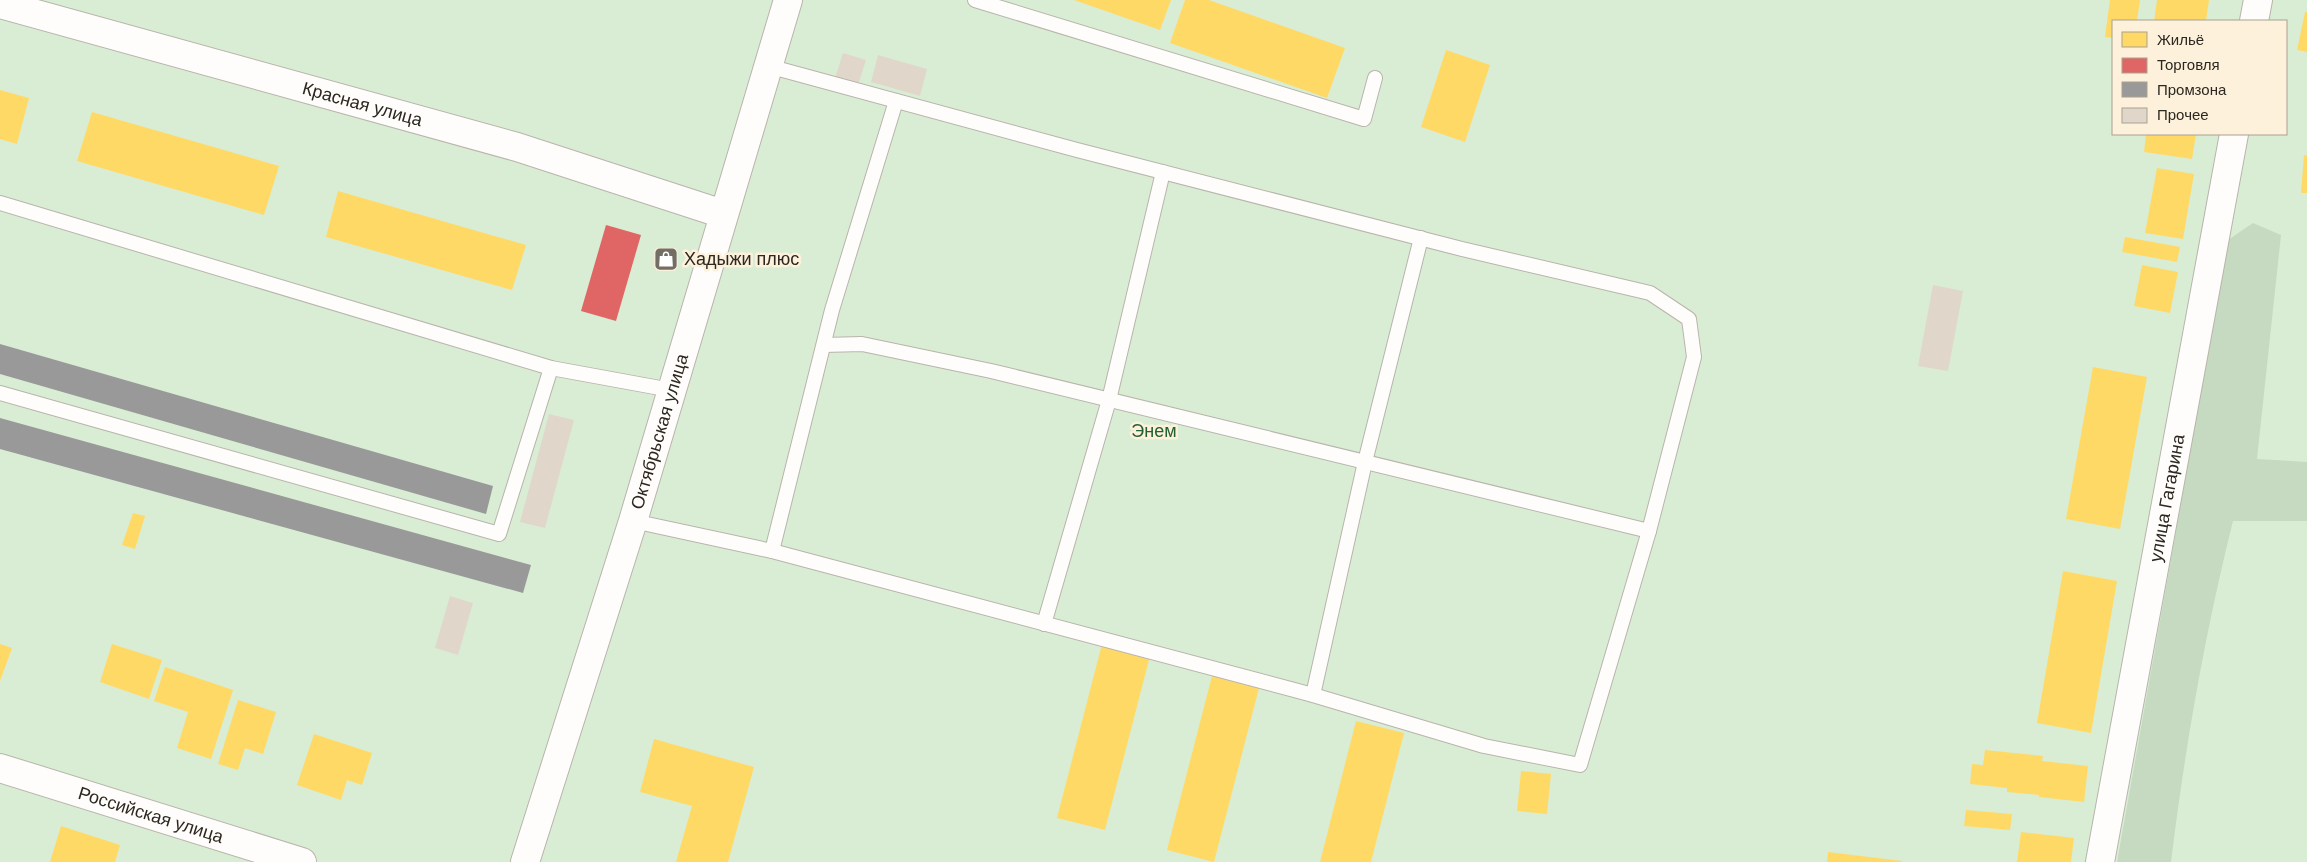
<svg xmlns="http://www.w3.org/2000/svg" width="2307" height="862" font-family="Arial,sans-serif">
	<rect width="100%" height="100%" fill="#f5efe4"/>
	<path fill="#d9edd5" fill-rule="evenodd" d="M0 0H2307V862H0ZM2113 21H2286V134H2113Z"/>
	<path fill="#c5dac0" d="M2253 223 2281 235 2257 459 2307 462V521H2233C2205 633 2185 747 2171 862H2117L2228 240Z"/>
	<g fill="#ffd966">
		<polygon points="1074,0 1171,0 1160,30"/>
		<polygon points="1185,0 1209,0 1345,48 1327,98 1170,43"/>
		<polygon points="2110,0 2140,0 2137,21 2113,21 2113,38 2105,37"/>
		<polygon points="2157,0 2209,0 2206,21 2154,21"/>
		<polygon points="2305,12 2307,12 2307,52 2297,50"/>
		<polygon points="1446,50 1490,65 1465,142 1421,127"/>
		<polygon points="0,90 29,98 17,144 0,139"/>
		<polygon points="92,112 279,166 264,215 77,161"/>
		<polygon points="2146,134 2196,134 2192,159 2144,152"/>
		<polygon points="2304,155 2307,156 2307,193 2301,193"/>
		<polygon points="2157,168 2194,174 2183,239 2145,233"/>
		<polygon points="338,191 526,245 512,290 326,237"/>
		<polygon points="2125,237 2180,247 2177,262 2122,252"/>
		<polygon points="2142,265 2178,272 2170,313 2134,306"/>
		<polygon points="2093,367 2147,377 2120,529 2066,519"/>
		<polygon points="133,513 145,516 135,549 122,545"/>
		<polygon points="2063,571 2117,581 2091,733 2037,723"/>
		<polygon points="0,644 12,648 0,681"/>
		<polygon points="112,644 162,660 149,699 100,682"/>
		<polygon points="1102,644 1150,656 1105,830 1057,818"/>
		<polygon points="165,667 233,690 211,759 177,748 188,712 154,701"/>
		<polygon points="1212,676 1259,688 1214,862 1167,850"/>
		<polygon points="238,700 276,712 263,754 245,748 238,770 218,764"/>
		<polygon points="1356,721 1404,733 1371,862 1320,862"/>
		<polygon points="314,734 372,753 362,785 347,780 341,800 297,785"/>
		<polygon points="654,739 754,767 728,862 676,862 692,806 640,792"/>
		<polygon points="1985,750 2043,756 2042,761 2088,766 2084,802 2039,797 2039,795 2007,792 2007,788 1970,784 1972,764 1983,765"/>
		<polygon points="1521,771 1551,774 1547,814 1517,811"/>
		<polygon points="1966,810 2012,814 2010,830 1964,826"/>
		<polygon points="61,826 120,845 115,862 50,862"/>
		<polygon points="2021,832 2074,838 2071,862 2017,862"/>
		<polygon points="1828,852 1902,861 1901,862 1827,862"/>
	</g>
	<polygon fill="#e06666" points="606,225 641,235 616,321 581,311"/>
	<g fill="#999">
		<polygon points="0,344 493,486 486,514 0,374"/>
		<polygon points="0,418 531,565 523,593 0,449"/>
	</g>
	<g fill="#e0d7ca">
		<polygon points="843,53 866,60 858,85 835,78"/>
		<polygon points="878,55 927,69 920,96 871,82"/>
		<polygon points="1933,285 1963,291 1948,371 1918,366"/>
		<polygon points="549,414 574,420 545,528 520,522"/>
		<polygon points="450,596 473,603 458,655 435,648"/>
	</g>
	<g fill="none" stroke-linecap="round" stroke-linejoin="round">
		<g stroke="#b9b4ac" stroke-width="16">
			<g id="lane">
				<polyline points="975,0 1364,119 1375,78"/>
				<polyline points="0,203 551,368 671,390"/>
				<polyline points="824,345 862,344 991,371 1649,531"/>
				<polyline points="0,393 499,534 551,368"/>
				<polyline points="633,521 772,551 1313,695 1484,746 1580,765 1649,531 1694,357 1689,319 1650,293 1462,249 1077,150 768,66"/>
				<polyline points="772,551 832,310 896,101"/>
				<polyline points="1044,624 1109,400 1163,172"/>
				<polyline points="1313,695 1365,462 1421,238"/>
			</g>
		</g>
		<g stroke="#b9b4ac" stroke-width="30">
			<g id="street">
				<path id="s1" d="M0 4 517 147 723 214"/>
				<polyline points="2254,21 2258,0"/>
				<path id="s2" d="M0 768 302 862"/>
				<path id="s3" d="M2100 862 2234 134"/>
			</g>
		</g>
		<g stroke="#b9b4ac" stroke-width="30">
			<g id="secondary">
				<path id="s4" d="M525 862 633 521 788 0"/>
			</g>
		</g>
		<use href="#lane" stroke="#fefdfb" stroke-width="14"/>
		<use href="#street" stroke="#fefdfb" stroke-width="28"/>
		<use href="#secondary" stroke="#fefdfb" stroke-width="28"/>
	</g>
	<defs>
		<g id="shop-square" transform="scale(1.25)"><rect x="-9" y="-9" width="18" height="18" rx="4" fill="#726e65" stroke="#fdf1dc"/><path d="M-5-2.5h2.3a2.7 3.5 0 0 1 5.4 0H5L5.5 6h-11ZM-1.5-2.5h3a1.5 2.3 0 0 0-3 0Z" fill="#fff"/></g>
	</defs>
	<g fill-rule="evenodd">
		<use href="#shop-square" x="666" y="259"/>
	</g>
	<g text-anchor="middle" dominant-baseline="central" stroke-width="5" stroke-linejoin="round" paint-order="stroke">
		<g font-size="18" fill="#2c2820" stroke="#fdf1dc">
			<text stroke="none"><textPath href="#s1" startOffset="376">Красная улица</textPath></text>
			<text stroke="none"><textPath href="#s4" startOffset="451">Октябрьская улица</textPath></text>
			<text stroke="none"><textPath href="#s3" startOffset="370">улица Гагарина</textPath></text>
			<text stroke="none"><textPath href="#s2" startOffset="158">Российская улица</textPath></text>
		</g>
		<g font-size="18" fill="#2c2820" stroke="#fdf1dc" text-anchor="start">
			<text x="684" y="259">Хадыжи плюс</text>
		</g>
		<g font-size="18" fill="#226131" stroke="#fdf1dc">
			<text x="1154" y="431">Энем</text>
		</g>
	</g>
	<rect x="2112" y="20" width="175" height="115" fill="#fdf1dc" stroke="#a9a191"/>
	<rect x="2122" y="32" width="25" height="15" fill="#ffd966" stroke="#a9a191"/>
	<text x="2157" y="45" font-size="15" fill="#2c2820">Жильё</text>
	<rect x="2122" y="58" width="25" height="15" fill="#e06666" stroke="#a9a191"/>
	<text x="2157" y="70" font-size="15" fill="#2c2820">Торговля</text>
	<rect x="2122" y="82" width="25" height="15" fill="#999999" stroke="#a9a191"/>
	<text x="2157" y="95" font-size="15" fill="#2c2820">Промзона</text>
	<rect x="2122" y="108" width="25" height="15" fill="#e0d7ca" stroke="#a9a191"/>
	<text x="2157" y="120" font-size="15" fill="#2c2820">Прочее</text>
</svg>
